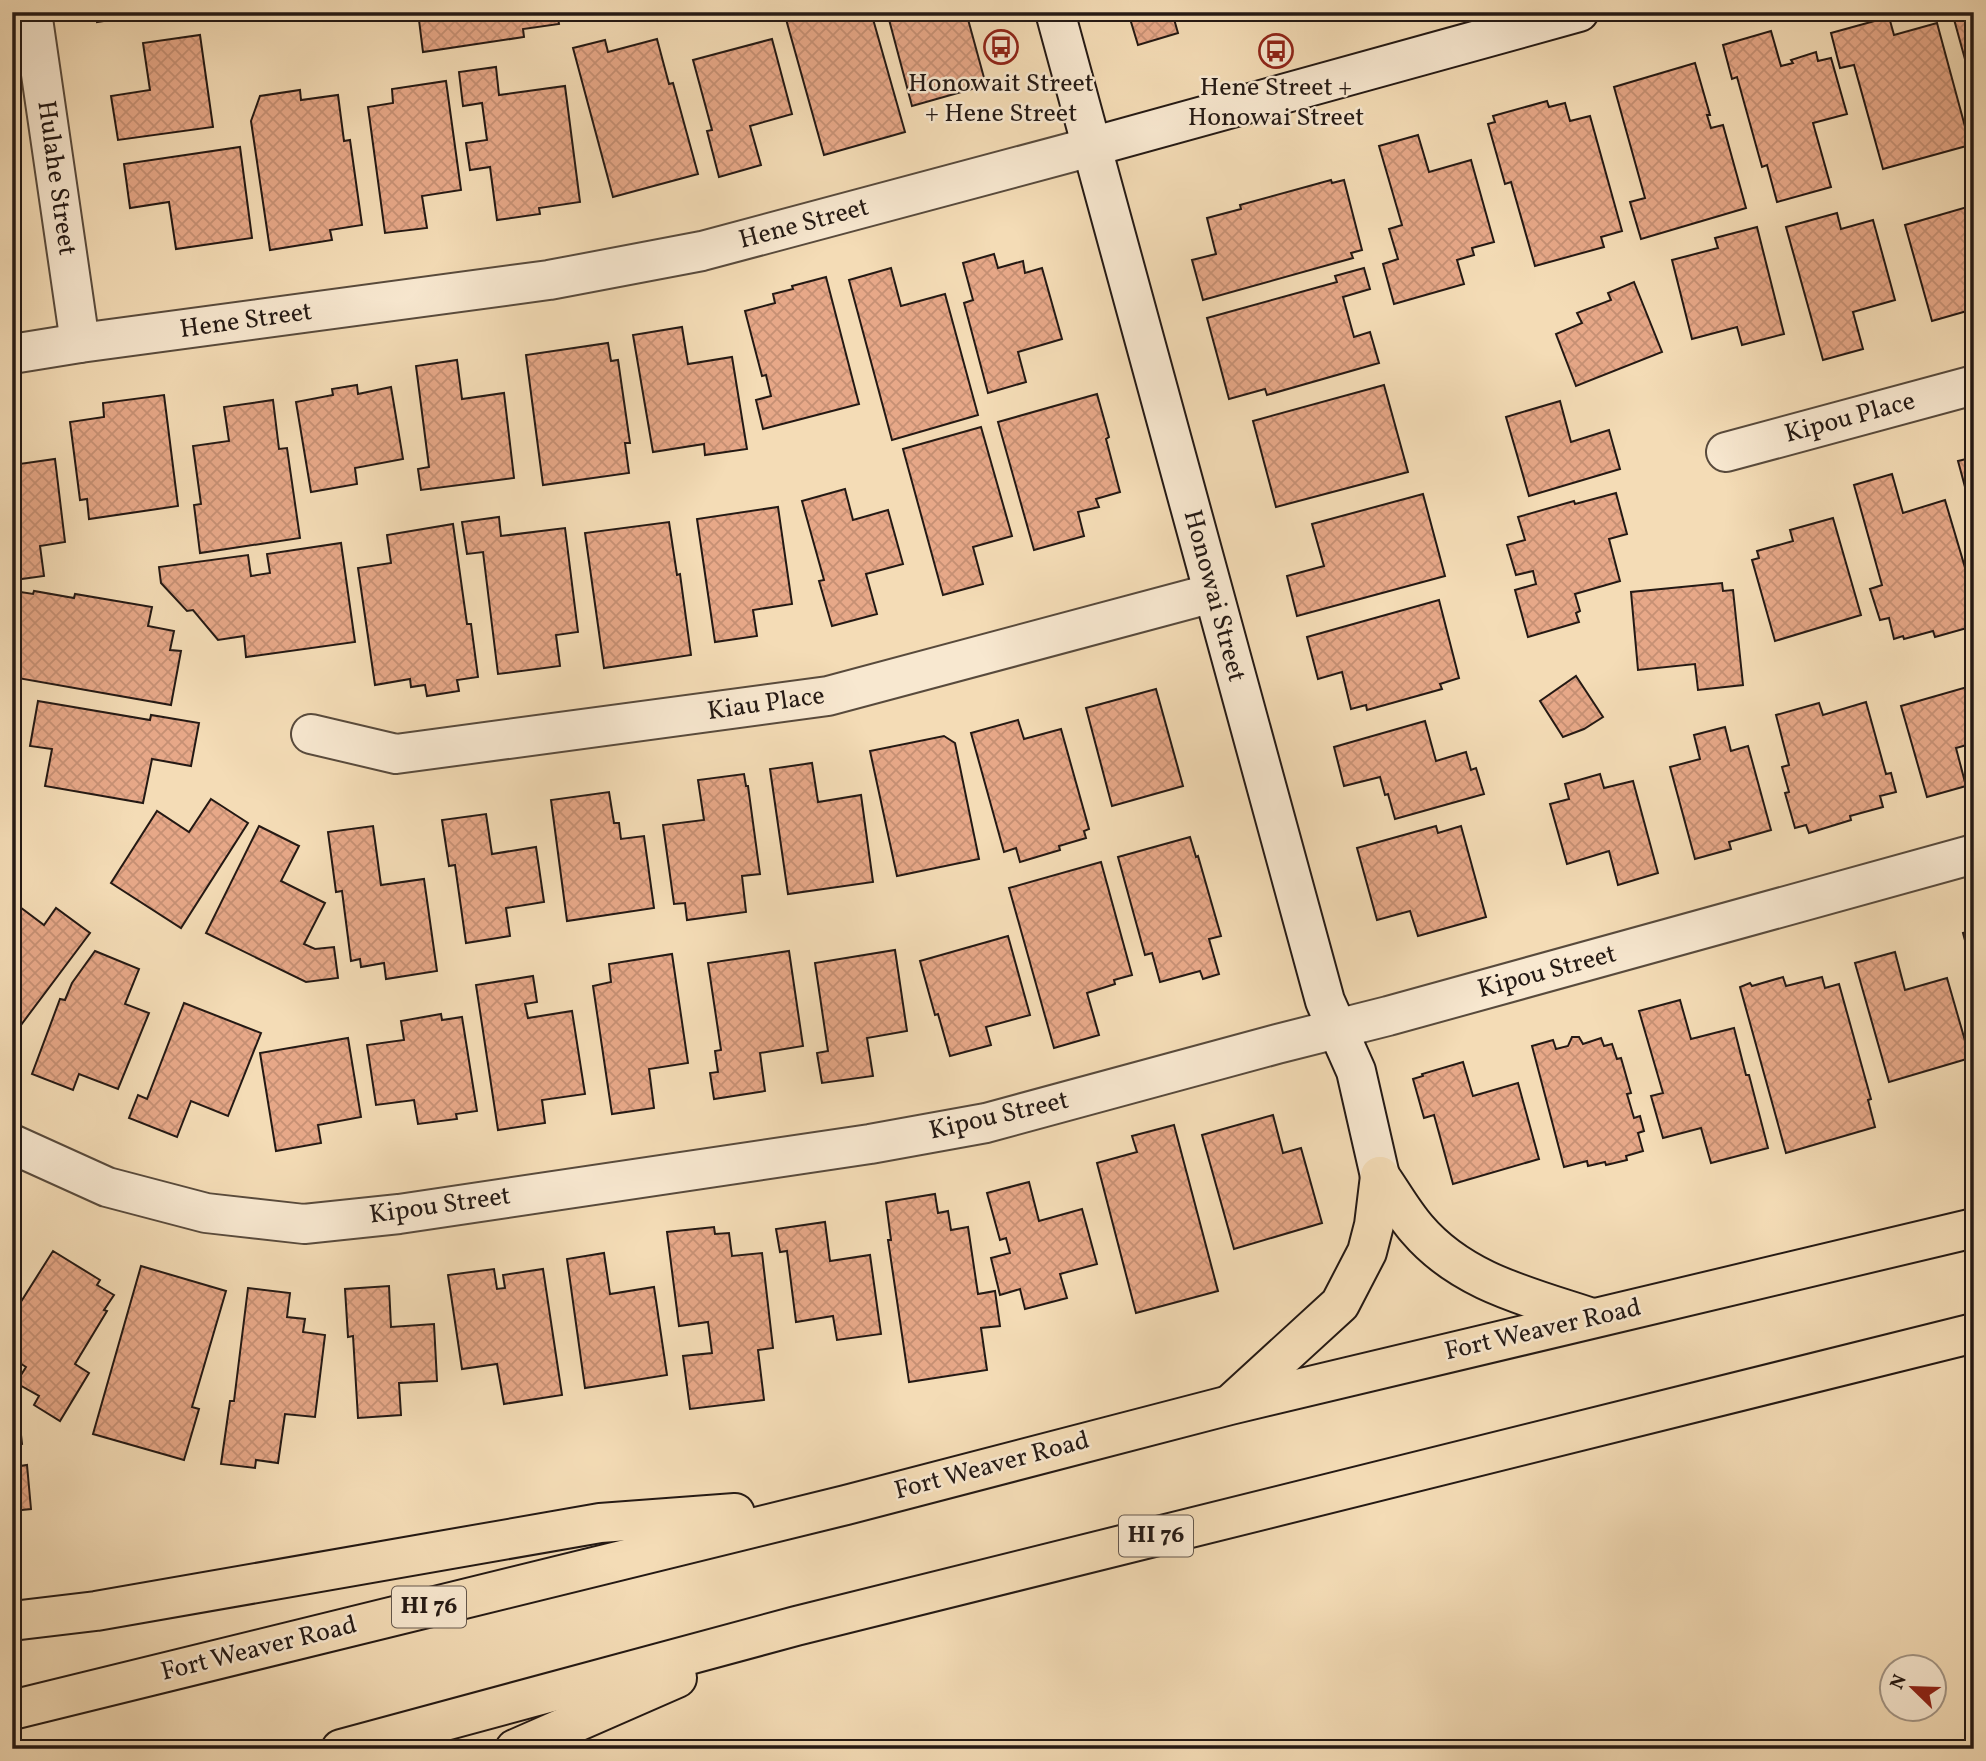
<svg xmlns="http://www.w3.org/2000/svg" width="1986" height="1761" font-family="Vollkorn,serif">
	<defs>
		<pattern id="building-cross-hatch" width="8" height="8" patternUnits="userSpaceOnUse" patternTransform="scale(1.75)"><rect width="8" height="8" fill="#e7a888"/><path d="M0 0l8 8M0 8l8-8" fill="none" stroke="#c69074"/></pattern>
	</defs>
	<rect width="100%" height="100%" fill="#f4dcb6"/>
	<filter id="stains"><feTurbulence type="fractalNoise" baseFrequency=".00286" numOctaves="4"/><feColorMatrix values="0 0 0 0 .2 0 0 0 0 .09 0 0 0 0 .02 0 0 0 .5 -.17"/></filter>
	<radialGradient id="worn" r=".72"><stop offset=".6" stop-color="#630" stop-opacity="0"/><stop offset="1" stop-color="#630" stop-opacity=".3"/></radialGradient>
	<g fill="url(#building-cross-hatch)" stroke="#241914" stroke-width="2">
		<polygon points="95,12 159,12 97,22"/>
		<polygon points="418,12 557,12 559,24 523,29 524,37 423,52"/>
		<polygon points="784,12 871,12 905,132 824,155"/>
		<polygon points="887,12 966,12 986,85 912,106"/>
		<polygon points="1128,12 1172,12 1178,33 1138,45"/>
		<polygon points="1952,12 1974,12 1974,92"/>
		<polygon points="1889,17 1894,35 1937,23 1970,145 1883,169 1854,65 1840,68 1831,33"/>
		<polygon points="1771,31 1781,66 1793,63 1791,60 1816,52 1818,61 1831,58 1847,114 1813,123 1831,187 1777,202 1767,165 1762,167 1737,77 1732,79 1723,45"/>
		<polygon points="200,35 213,127 118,140 111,96 150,90 143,43"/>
		<polygon points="657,39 669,84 673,83 698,174 613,197 573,48 605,40 608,52"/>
		<polygon points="772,39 792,114 750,126 761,165 719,177 707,131 712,130 693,60"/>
		<polygon points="1695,63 1710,115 1707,115 1711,128 1723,125 1746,208 1641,239 1630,202 1645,198 1614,87"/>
		<polygon points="496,67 499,95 565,86 580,202 539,208 540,214 497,220 490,167 470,170 466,143 487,140 482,103 463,106 459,72"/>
		<polygon points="446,81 461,190 422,196 427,228 385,233 368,107 393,103 392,89"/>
		<polygon points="300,90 301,100 338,95 344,141 350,140 362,225 330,230 332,240 270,250 251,121 260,96"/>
		<polygon points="1547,101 1549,107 1565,103 1570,121 1590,116 1622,231 1601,237 1604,247 1535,266 1511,182 1505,184 1488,124 1495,122 1493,116"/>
		<polygon points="1418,135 1429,172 1471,160 1494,242 1472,248 1474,255 1457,260 1464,284 1394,304 1383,264 1398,259 1389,229 1402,225 1379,146"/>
		<polygon points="240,147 252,238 176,249 169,202 130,208 124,164"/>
		<polygon points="1331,180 1332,183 1344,180 1362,250 1351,253 1353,258 1203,300 1192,260 1216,254 1207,218 1241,209 1240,205"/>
		<polygon points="1974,205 1974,290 1969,292 1974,309 1932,321 1905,225"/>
		<polygon points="1837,213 1841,229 1873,220 1895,300 1853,312 1863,349 1823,360 1786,227"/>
		<polygon points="1757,227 1784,334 1742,345 1737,327 1692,339 1672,260 1718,248 1715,238"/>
		<polygon points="994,254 998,268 1023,261 1025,273 1042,268 1062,339 1018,352 1026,382 988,393 964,303 973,300 963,263"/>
		<polygon points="891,268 901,306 945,294 978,415 892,440 849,280"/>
		<polygon points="1364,268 1370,289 1343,297 1354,337 1370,332 1379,363 1267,395 1265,389 1229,399 1207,318 1337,282 1335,276"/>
		<polygon points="826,277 859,404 763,429 756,400 771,396 766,375 762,376 745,311 775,303 773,294 793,289 792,286"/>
		<polygon points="1634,282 1662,352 1576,386 1556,334 1582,323 1577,313 1611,300 1608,293"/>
		<polygon points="682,327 688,364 732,357 747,449 705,455 704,444 653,452 633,335"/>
		<polygon points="608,343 611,361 618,360 630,443 625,443 629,473 543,485 526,355"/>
		<polygon points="457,360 462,399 504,393 514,478 421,490 418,469 429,467 416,366"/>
		<polygon points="357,385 358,394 391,387 403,459 355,468 357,484 311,492 296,402 333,395 332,389"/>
		<polygon points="1384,385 1408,472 1276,507 1253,421"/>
		<polygon points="1097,394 1109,437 1106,439 1120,492 1096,499 1099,507 1078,512 1084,536 1034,550 998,422"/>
		<polygon points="164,395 178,506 89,519 87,499 80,500 70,422 104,417 103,403"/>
		<polygon points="273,400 279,449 287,448 300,538 200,553 194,505 201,504 193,446 229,441 224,407"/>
		<polygon points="1560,401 1571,442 1609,430 1620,469 1529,496 1506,417"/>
		<polygon points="981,427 1012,536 973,547 983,584 943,595 903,449"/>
		<polygon points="1974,457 1974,496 1968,498 1958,461"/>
		<polygon points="55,459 65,542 40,546 44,576 14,580 12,563 12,465"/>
		<polygon points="1892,474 1903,513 1945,500 1974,598 1974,626 1935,637 1933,631 1904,639 1903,636 1894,639 1889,618 1880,620 1870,589 1882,585 1854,485"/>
		<polygon points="845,489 853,520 888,510 903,564 866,574 877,614 832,626 819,581 824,580 802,501"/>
		<polygon points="1616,493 1627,534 1609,539 1620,581 1575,594 1580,611 1576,613 1579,622 1528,637 1515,590 1536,584 1533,571 1516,575 1507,545 1525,540 1518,517 1574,501 1575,504"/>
		<polygon points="1423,494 1445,576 1297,616 1287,576 1324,566 1312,524"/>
		<polygon points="778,507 792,604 753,610 757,636 715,642 697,519"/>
		<polygon points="499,517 501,536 565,528 578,632 556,635 560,666 498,674 483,552 467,554 462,522"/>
		<polygon points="1833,518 1861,615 1775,641 1752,560 1759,558 1757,551 1793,541 1790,530"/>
		<polygon points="669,522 677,575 680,574 691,655 604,668 585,533"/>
		<polygon points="453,524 467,624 471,624 478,677 457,680 459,691 427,696 425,685 411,687 410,679 375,685 358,568 391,563 387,535"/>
		<polygon points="341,543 355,642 246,657 244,636 218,640 193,610 187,611 161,583 159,567 248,555 251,576 270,573 267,554"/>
		<polygon points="1722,583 1723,591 1733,590 1743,685 1698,690 1695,664 1638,670 1631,592"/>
		<polygon points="14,591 33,594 34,591 74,598 75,594 152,607 148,626 174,631 170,650 181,651 171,705 12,677 12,601"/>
		<polygon points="1439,600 1459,678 1440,684 1442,689 1367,710 1366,705 1351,709 1342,672 1318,679 1307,637"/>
		<polygon points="1576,676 1603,717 1584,729 1563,737 1540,701"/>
		<polygon points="1974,685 1974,743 1956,748 1966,786 1927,797 1901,706"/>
		<polygon points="1156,689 1183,786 1112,806 1086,708"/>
		<polygon points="38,701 150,720 151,715 199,723 191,766 152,759 143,803 45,786 52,749 30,746"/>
		<polygon points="1866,702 1886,774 1891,773 1896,792 1880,796 1883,807 1850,816 1851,820 1809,833 1806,825 1795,828 1785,793 1789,792 1782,767 1789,765 1776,715 1819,703 1823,715"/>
		<polygon points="1018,720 1024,739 1061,729 1089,829 1084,831 1086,838 1059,846 1060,850 1020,862 1016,848 1004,852 971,733"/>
		<polygon points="1425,721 1436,761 1466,752 1471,770 1476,768 1484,794 1395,819 1388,794 1385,795 1380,777 1344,786 1334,747"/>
		<polygon points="1725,727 1731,751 1748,746 1771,830 1729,842 1731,849 1695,859 1670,767 1700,759 1694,735"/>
		<polygon points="944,736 955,743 979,859 897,876 870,751"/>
		<polygon points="812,763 818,802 861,795 873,882 788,894 770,769"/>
		<polygon points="744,774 746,786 748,786 760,874 742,876 746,912 687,920 685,903 674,904 663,825 704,820 698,780"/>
		<polygon points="1600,774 1604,788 1633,781 1658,873 1618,885 1609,851 1567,864 1550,804 1569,799 1565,784"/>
		<polygon points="609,792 614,823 619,823 621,839 644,836 654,908 567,921 551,800"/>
		<polygon points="211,799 248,823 181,928 111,883 157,811 189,832"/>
		<polygon points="486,814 492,854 536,847 544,902 506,908 510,936 466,943 455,865 449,866 442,820"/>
		<polygon points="259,826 299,846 281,881 325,903 304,944 315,949 334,947 338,978 306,982 206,933"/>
		<polygon points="373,826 381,885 424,879 437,971 386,979 384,963 361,967 360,959 351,961 342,891 336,892 328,832"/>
		<polygon points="1436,826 1438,833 1461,826 1486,917 1418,936 1410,911 1377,920 1357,848"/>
		<polygon points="1190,837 1196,857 1198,856 1221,936 1209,939 1219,974 1203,979 1200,971 1160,982 1152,953 1145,955 1118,857"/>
		<polygon points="1101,862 1132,975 1114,980 1115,984 1087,993 1099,1035 1054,1048 1009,888"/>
		<polygon points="12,901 44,925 56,908 90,933 12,1037"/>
		<polygon points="1974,930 1974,974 1963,933"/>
		<polygon points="1008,936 1030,1015 986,1027 991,1045 950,1056 938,1014 935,1015 920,961"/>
		<polygon points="895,950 907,1031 867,1038 873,1076 822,1083 817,1053 828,1051 815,963"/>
		<polygon points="95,951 139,969 125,1004 149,1013 118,1089 79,1074 73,1090 32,1074 60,999 65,1000 72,983"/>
		<polygon points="789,951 803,1046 760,1053 765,1091 714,1099 710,1073 718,1072 715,1051 721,1050 708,963"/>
		<polygon points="1895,952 1905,990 1947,978 1970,1058 1889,1082 1855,963"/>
		<polygon points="672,954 688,1063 649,1069 654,1108 612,1114 593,986 611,982 609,964"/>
		<polygon points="533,976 537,1002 525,1004 528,1018 572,1011 585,1094 542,1100 545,1123 498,1130 476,985"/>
		<polygon points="1783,977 1786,986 1822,977 1825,988 1839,984 1871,1099 1868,1100 1875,1127 1786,1153 1740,987 1750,983 1752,986"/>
		<polygon points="1680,1000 1691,1039 1734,1028 1746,1075 1749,1075 1768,1148 1711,1163 1701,1128 1663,1138 1651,1096 1663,1093 1639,1011"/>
		<polygon points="184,1003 261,1033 228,1116 191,1101 177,1137 129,1118 138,1095 147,1099"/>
		<polygon points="441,1014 442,1020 462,1017 477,1111 456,1114 457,1119 418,1124 414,1100 376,1105 367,1045 404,1040 401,1021"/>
		<polygon points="1572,1037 1579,1037 1583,1044 1601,1038 1604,1046 1612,1044 1617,1059 1621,1058 1631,1093 1627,1094 1634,1118 1640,1116 1644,1131 1638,1133 1643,1151 1626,1156 1627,1160 1606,1165 1605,1162 1588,1166 1587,1161 1564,1167 1532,1046 1553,1040 1556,1049 1568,1046"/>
		<polygon points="348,1038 361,1117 318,1125 321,1143 276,1151 260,1053"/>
		<polygon points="1463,1062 1473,1096 1518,1083 1539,1159 1453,1184 1434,1115 1424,1118 1413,1079 1423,1076 1422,1074"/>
		<polygon points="1273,1115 1283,1153 1301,1148 1322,1223 1234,1249 1202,1135"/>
		<polygon points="1174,1125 1218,1291 1136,1313 1097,1163 1137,1152 1132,1136"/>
		<polygon points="1029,1182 1039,1221 1082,1209 1097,1264 1060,1274 1067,1298 1025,1309 1020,1289 1000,1295 991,1258 1010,1253 1006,1238 1000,1240 987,1193"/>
		<polygon points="935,1194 938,1213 948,1211 951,1230 968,1227 978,1294 995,1291 1000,1326 981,1328 987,1370 909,1382 888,1240 891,1240 886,1202"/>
		<polygon points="825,1222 830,1261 870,1255 881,1334 837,1340 833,1316 796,1322 787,1251 780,1252 776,1229"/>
		<polygon points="714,1227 715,1234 729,1233 732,1256 762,1253 773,1348 758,1350 764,1400 690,1409 683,1356 712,1353 708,1322 679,1326 667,1232"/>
		<polygon points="53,1251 100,1280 97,1285 114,1295 104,1310 107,1311 75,1364 89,1373 60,1421 34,1405 39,1396 16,1383 26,1367 12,1358 12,1316"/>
		<polygon points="604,1253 610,1294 654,1287 667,1375 585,1388 567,1259"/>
		<polygon points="141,1266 226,1291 192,1407 199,1409 184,1460 93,1434"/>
		<polygon points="494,1269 497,1289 505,1288 503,1275 543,1269 562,1395 504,1404 497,1364 462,1369 448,1275"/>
		<polygon points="389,1286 391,1327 434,1324 437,1381 399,1383 401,1415 358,1418 353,1336 348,1337 345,1289"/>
		<polygon points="248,1288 290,1293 287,1317 305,1319 303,1332 325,1335 315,1417 285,1414 278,1463 256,1460 255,1468 221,1464 230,1401 234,1401"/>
		<polygon points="16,1390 22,1444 17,1445 20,1466 27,1465 31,1509 12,1511 12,1391"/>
	</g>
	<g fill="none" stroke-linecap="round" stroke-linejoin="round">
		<g stroke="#584a3c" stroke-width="42">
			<g id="street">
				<polyline points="32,12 80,343"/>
				<polyline points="12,354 80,343 549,280 702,251 1091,147"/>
				<polyline points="1726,452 1974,385"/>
				<polyline points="311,734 396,754 828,696 1213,593"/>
				<polyline points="12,1144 107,1187 206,1213 304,1224 399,1214 870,1144 986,1123 1277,1044 1388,1016 1974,854"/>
			</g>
		</g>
		<g stroke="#241914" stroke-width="42">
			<g id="secondary">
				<polyline points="1055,12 1325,1001 1356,1071 1380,1176"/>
				<polyline points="1091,147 1579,12"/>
			</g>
		</g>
		<g stroke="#241914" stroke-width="42">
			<g id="highway">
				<path d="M1380 1176C1392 1193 1403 1213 1417 1229 1462 1282 1529 1297 1592 1318"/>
				<polyline points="1233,1402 1340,1304 1367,1252 1374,1225 1380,1176"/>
				<polyline points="12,1621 96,1611 600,1523 735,1513"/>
				<polyline points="12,1710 846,1505 1230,1405 1974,1228"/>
				<polyline points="341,1749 796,1626 1974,1333"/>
				<polyline points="515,1749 677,1678"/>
			</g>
		</g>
		<use href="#street" stroke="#f8e8d0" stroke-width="38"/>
		<use href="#secondary" stroke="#f8e8d0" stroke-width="38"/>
		<use href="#highway" stroke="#f4dcb6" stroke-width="38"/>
	</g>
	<defs>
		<g id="bus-ring" transform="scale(1.75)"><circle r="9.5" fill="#f8e8d0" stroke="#8f2418" stroke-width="1.5"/><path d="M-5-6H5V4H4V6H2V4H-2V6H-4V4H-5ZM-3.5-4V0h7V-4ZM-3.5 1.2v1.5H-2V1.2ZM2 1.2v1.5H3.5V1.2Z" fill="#8f2418"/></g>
	</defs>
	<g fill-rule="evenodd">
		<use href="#bus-ring" x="1001" y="47"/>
		<use href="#bus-ring" x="1276" y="51"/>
	</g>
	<g text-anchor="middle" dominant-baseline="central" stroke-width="5" stroke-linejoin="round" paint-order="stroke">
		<g fill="#f8e8d0" stroke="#64574c" stroke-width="2">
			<rect x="1119" y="1515.5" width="74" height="41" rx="5"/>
			<rect x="392" y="1586.5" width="74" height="41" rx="5"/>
		</g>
		<g font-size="24" font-weight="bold" fill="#241914">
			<text x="1156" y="1536">HI 76</text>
			<text x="429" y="1607">HI 76</text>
		</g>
		<g font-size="26" fill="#241914" stroke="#f8e8d0">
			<text x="1001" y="84">Honowait Street<tspan x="1001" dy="30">+ Hene Street</tspan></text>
			<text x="1276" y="88">Hene Street +<tspan x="1276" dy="30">Honowai Street</tspan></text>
		</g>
		<g font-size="26" fill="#241914" stroke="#f8e8d0">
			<text transform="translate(56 178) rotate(82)">Hulahe Street</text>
			<text transform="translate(804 224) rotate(-15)">Hene Street</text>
			<text transform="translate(246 321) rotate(-8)">Hene Street</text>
			<text transform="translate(1850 418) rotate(-15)">Kipou Place</text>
			<text transform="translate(1214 596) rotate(75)">Honowai Street</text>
			<text transform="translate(766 704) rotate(-8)">Kiau Place</text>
			<text transform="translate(1547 972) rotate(-15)">Kipou Street</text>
			<text transform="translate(999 1116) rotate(-13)">Kipou Street</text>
			<text transform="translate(440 1206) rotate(-8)">Kipou Street</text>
			<text transform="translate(1543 1330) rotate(-13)">Fort Weaver Road</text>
			<text transform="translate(992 1466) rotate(-15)">Fort Weaver Road</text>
			<text transform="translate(259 1649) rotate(-14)">Fort Weaver Road</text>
		</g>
	</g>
	<rect width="1986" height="1761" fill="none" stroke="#f4dcb6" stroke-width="42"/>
	<rect x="14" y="14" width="1958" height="1733" fill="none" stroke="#241914" stroke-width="3.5"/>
	<rect x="21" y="21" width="1944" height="1719" fill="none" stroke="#241914" stroke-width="2"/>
	<g transform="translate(1913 1688) rotate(293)"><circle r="33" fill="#f8e8d0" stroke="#a39585" stroke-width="2"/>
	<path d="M0-5L12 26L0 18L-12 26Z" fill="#8f2418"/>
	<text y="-10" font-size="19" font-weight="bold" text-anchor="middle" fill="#241914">N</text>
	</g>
	<rect width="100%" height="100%" filter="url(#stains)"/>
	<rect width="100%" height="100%" fill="url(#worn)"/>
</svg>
